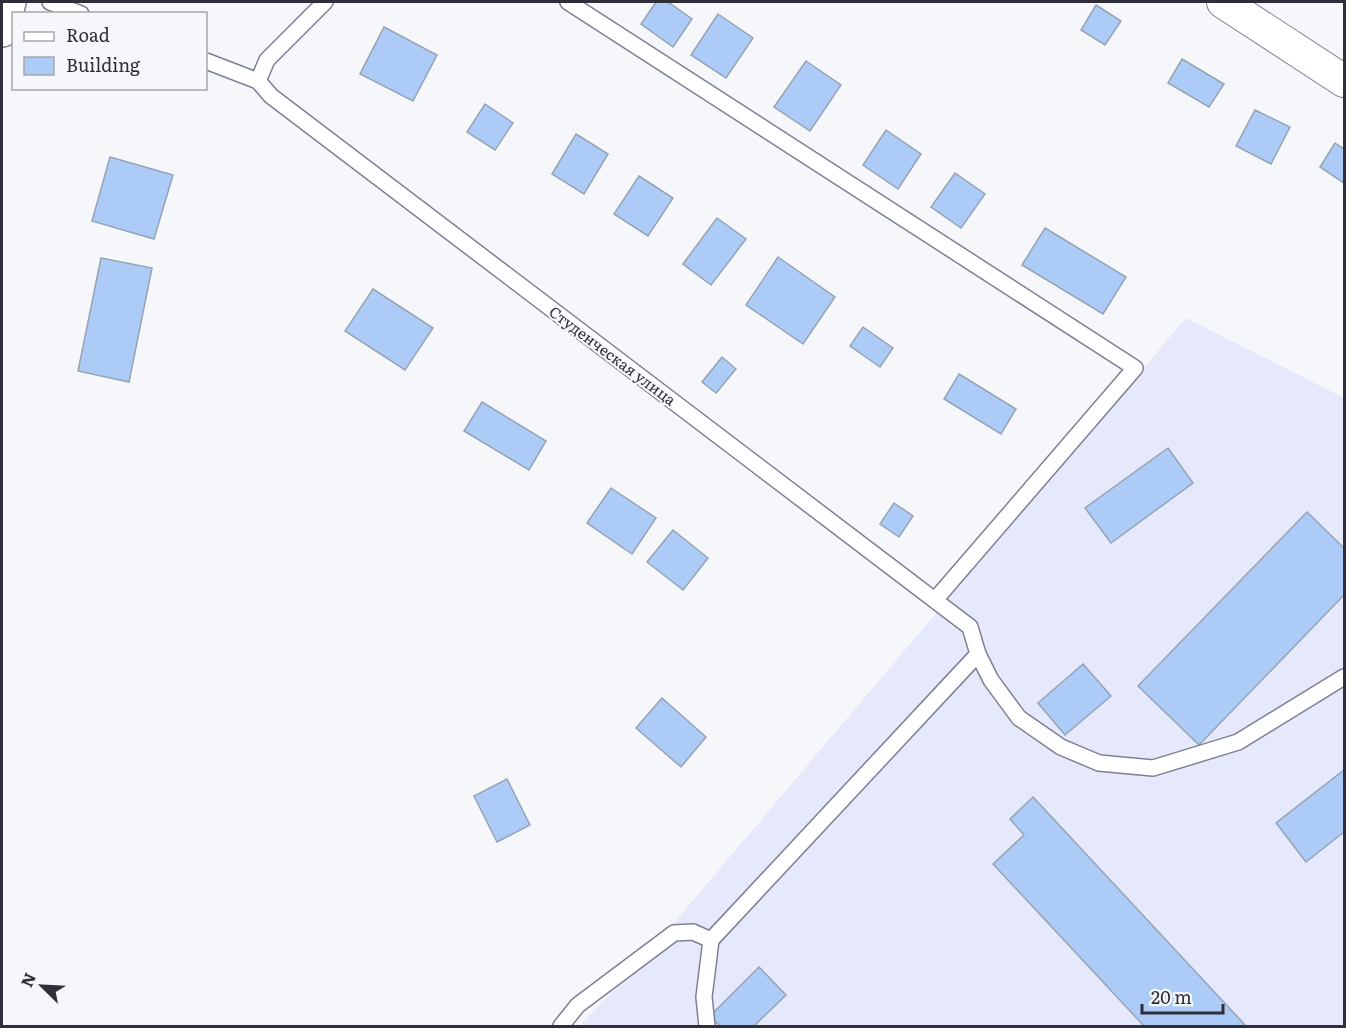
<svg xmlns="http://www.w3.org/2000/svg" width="1346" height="1028" font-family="Literata,serif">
	<rect width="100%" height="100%" fill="#f6f7fb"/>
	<polygon fill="#e6e9fb" points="1186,318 1344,398 1344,1026 579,1026 639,964"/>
	<g fill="#adcbf7" stroke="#96a3b5" stroke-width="1.5">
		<polygon points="656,2 668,2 692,19 673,47 641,24"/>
		<polygon points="1096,5 1121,21 1105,45 1081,30"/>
		<polygon points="718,14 753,38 726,78 691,55"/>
		<polygon points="384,27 437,55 413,101 360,74"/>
		<polygon points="1182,59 1224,84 1209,107 1168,83"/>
		<polygon points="806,61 841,85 810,131 774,107"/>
		<polygon points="485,104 513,123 495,150 467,132"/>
		<polygon points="1255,110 1290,127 1271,164 1236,146"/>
		<polygon points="886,130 921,154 898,189 863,165"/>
		<polygon points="576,134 608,154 584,194 552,174"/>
		<polygon points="1335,143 1344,149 1344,183 1320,167"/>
		<polygon points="110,157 173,175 154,239 92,221"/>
		<polygon points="955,173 985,194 961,228 931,207"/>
		<polygon points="639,176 673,198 648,236 614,214"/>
		<polygon points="717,218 746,239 711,285 683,264"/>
		<polygon points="1045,228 1126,277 1103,314 1022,265"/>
		<polygon points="778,257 835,297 803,344 746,305"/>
		<polygon points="101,258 152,268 129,382 78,371"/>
		<polygon points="373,289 433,328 405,370 345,331"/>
		<polygon points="863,327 893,348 880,367 850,346"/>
		<polygon points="722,357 736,369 716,393 702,382"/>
		<polygon points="959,374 1016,409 1001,434 944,399"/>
		<polygon points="482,402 546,441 529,470 464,431"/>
		<polygon points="1168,448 1193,483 1111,543 1085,508"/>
		<polygon points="611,488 656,518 632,554 587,523"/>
		<polygon points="894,503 913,516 899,537 880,524"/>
		<polygon points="1307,512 1344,548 1344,595 1199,745 1138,686"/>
		<polygon points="673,530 708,558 683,590 647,562"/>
		<polygon points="1083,664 1111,696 1065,735 1038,703"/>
		<polygon points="662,698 706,737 681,767 636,728"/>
		<polygon points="1344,770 1344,832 1306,862 1276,823"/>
		<polygon points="507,779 530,825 497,842 474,796"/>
		<polygon points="1033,797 1246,1026 1144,1026 993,864 1024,835 1010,819"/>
		<polygon points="759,967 786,995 754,1026 720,1026 710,1016"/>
	</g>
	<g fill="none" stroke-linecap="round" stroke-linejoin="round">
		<g stroke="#7d8094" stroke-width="18">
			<g id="service">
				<polyline points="50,2 81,14"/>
				<polyline points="568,2 1135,368 935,600"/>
				<polyline points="206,61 258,81 271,96 970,627 978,654 711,940 704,997 707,1026"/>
				<polyline points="258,81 267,60 325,2"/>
				<polyline points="978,654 991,680 1019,718 1061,747 1099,763 1153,768 1238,742 1344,677"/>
				<polyline points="561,1026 578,1005 674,933 693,932 711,940"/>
			</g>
		</g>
		<g stroke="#7d8094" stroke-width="34">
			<polyline id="minor" points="1223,2 1344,81"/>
		</g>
		<g stroke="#7d8094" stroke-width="36">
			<polyline id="primary" points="2,30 9,2"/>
		</g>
		<use href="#service" stroke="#fff" stroke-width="15"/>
		<use href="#minor" stroke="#fff" stroke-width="32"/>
		<use href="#primary" stroke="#fff" stroke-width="33"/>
	</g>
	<g text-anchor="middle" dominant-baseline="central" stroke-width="4.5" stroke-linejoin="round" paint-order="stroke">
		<g font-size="15" fill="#2e2f38" stroke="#f6f7fb">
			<text transform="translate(613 355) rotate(37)">Студенческая улица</text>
		</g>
	</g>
	<rect width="1346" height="1028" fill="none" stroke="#2e2f38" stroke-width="6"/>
	<rect x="12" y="12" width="195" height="78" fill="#f6f7fb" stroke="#a6a7ad" stroke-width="1.5"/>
	<rect x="24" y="32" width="30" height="9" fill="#ffffff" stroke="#a6a7ad" stroke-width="1.5"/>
	<text x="66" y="42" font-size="18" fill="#2e2f38">Road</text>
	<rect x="24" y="57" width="30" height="18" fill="#adcbf7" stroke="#a6a7ad" stroke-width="1.5"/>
	<text x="66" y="72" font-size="18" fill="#2e2f38">Building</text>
	<g transform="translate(42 986) rotate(294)" stroke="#f6f7fb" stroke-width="4.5" paint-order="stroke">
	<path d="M0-4.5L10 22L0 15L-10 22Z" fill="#2e2f38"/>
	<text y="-9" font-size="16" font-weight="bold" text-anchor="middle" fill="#2e2f38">N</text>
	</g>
	<path d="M1142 1004v9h81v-9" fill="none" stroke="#2e2f38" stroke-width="3"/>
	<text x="1151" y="1004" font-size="18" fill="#2e2f38" stroke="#f6f7fb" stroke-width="4.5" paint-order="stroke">20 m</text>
</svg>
